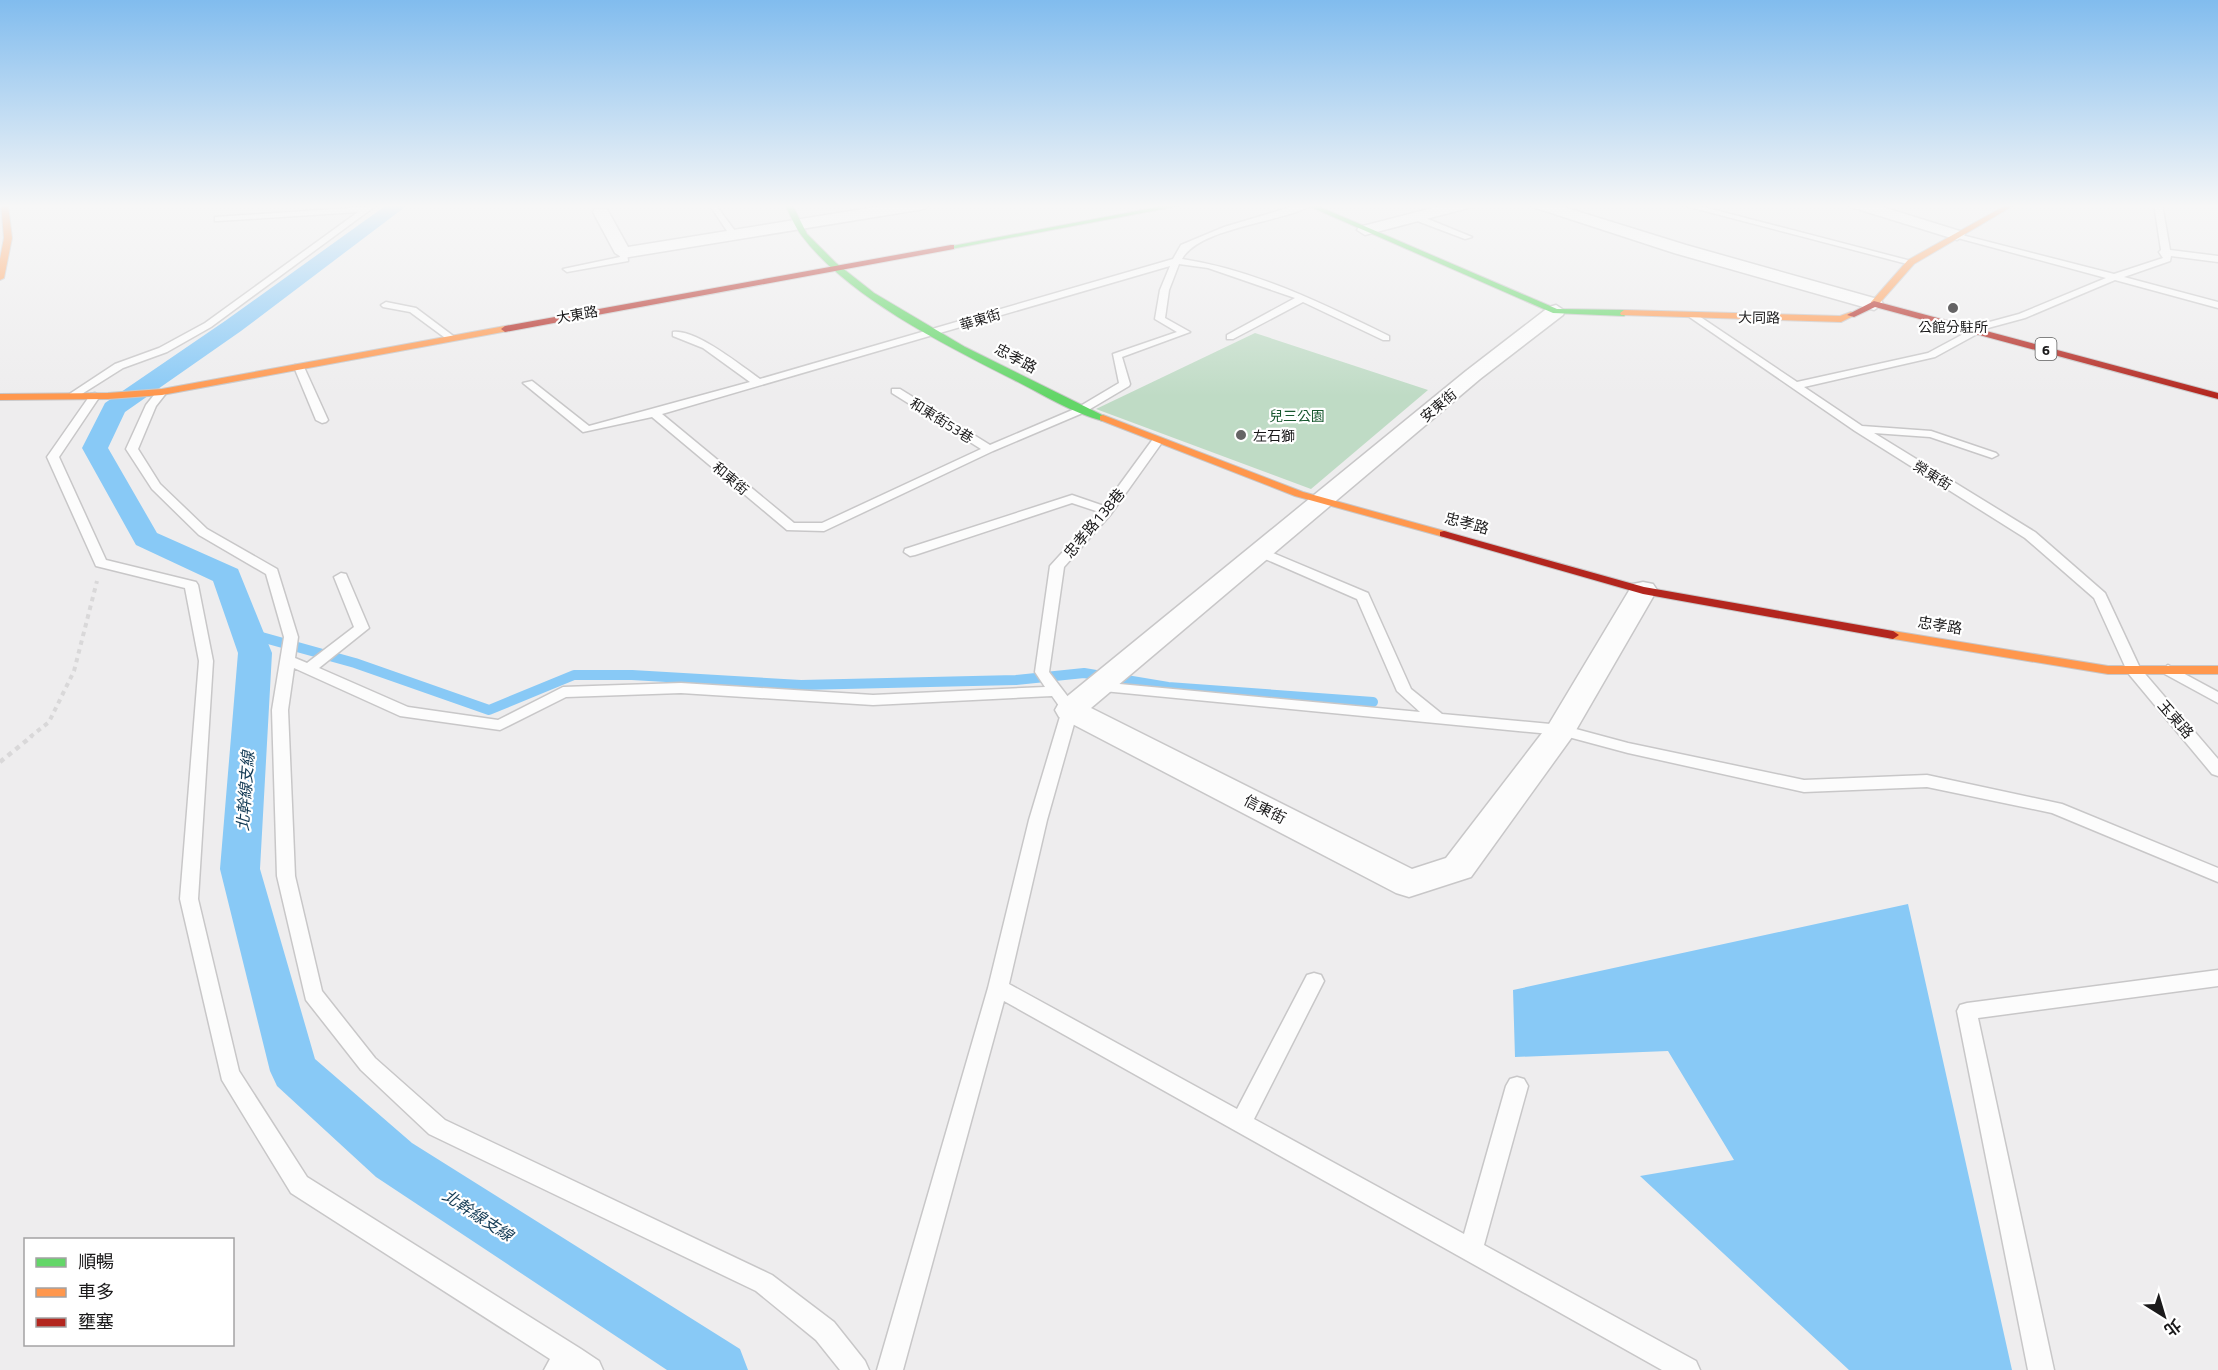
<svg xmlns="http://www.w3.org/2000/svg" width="2218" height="1370" font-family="'Titillium Web','Noto Sans TC',sans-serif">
	<rect width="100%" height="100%" fill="#eeedee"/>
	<polygon fill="#bfdbc5" points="1255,333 1428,390 1311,489 1096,409"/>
	<polygon fill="#88c9f6" points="1908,904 2012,1370 1849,1370 1640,1176 1734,1160 1668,1051 1515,1057 1513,990"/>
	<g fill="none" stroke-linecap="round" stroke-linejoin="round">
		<polyline stroke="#88c9f6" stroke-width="10" points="247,633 355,663 489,710 574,675 632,675 801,685 1016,680 1084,673 1168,687 1373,702"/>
		<polygon fill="#88c9f6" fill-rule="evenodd" points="388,204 409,204 241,331 125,412 108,448 157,533 238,569 272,653 260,869 315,1059 412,1143 740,1349 748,1370 667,1370 376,1177 277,1086 270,1071 220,869 238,653 213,581 136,545 82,448 105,403 225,321"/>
		<g stroke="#c8c7c8" stroke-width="3">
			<g id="lane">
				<polygon points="369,204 378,204 211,327 167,352 123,368 77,397 68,395 115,364 159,348 205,323 358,212 218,221 215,221 215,217 365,207"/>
				<polygon points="709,204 715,204 738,235 737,237 731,237"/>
				<path d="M1301 204H1314C1283 223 1199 227 1182 259 1255 270 1323 304 1389 336V340H1383L1303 302 1233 339H1227V335L1295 298 1208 268 1179 264 1169 290 1165 318 1190 332 1122 357 1130 384 1129 386 1085 412 993 451 824 531 787 530 652 417 583 432 523 383 532 381 589 426 750 382 703 348 673 336V332C696 329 740 365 760 379L1173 259 1181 245 1224 227ZM1170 266 1160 290 1155 319 1177 332 1113 354 1119 383 1077 408 990 445 900 389H892V393L981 449 822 523H794L662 414Z"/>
				<polygon points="1678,204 1692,204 1915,262 1911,265"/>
				<polygon points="2154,204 2162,204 2170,250 2218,256 2218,262 2171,256 2170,261 2124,277 2218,302 2218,308 2115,280 2025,318 1988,328 1935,357 1804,387 1862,426 1931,431 1996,453 1998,455 1992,458 1930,437 1874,433 2035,532 2105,593 2140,668 2218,759 2218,776 2212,774 2128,673 2094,598 2025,538 1855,431 1688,316 1696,314 1797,382 1928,353 1982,324 2019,314 2106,278 1954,237 1954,233 2114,274 2163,258 2159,252 2161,250"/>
				<polygon points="1412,215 1418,215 1472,237 1465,239 1412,219"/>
				<polygon points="623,250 627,253 628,261 567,272 563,269 620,257 619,253"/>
				<polygon points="386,302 416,308 456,338 448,340 410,312 383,307 381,305"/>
				<polygon points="295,365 304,367 328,420 326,422 322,423 316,420 294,367"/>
				<polygon points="158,390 167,392 156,406 138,449 160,484 207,529 277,569 298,637 295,658 307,663 354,627 334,577 341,573 346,574 369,628 319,668 408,707 498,720 563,687 681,683 873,695 1045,687 1035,672 1050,566 1099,512 1072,503 915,555 910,556 904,552 905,549 1072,495 1104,506 1153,439 1161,439 1163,441 1111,514 1064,567 1049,672 1078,710 1047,820 1009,984 1237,1109 1307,975 1314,973 1321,975 1324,981 1254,1119 1464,1234 1506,1086 1510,1079 1517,1077 1524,1079 1528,1086 1484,1245 1696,1361 1700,1370 1662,1370 1004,1001 903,1370 877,1370 988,988 1029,820 1062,710 1052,696 873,705 681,693 566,697 500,730 400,716 294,668 288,710 295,876 322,991 375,1058 445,1120 772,1275 834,1322 865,1361 869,1370 840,1370 816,1340 756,1291 429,1134 361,1070 306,1000 277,876 272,710 284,637 266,574 199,535 152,489 126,449 146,405"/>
				<polygon points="95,393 100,396 59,457 106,560 196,582 198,585 213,661 198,899 239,1071 307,1177 581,1349 599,1361 603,1370 544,1370 550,1359 291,1193 222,1080 180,899 199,661 185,588 96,566 47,457 91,394"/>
				<polygon points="1261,548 1368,593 1411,689 1442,714 1561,725 1628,743 1804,780 1927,775 2062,804 2218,868 2218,882 2052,813 1927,787 1804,792 1628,753 1561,735 1093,690 1090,687 1093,684 1098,682 1420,712 1397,691 1357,599 1256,555 1255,552"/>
				<polygon points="2168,665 2218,692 2218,703 2163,673 2161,670"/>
				<polygon points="2218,970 2218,986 1978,1018 2054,1370 2028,1370 1957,1011 1960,1005 1967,1003"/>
			</g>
		</g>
		<g stroke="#c8c7c8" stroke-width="3">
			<g id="street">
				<polygon points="894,204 932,204 924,209 623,258 615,253 593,212 595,209 607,209 628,247"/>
				<polygon points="1448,204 1475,204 1472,207 1365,235 1357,230 1359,227"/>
				<polygon points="1530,204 1554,204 1686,245 1881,300 1883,304 1874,310 1867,308 1674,253 1533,207"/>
				<polygon points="1848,204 1873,204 1963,232 1965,235 1957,240 1951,238 1851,207"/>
				<polygon points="1556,305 1565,311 1563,315 1480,379 1091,708 1412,869 1446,858 1549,724 1633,584 1643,582 1653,584 1657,590 1572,737 1471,877 1409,897 1396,893 1059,717 1055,710 1059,703 1466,371 1549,307"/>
			</g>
		</g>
		<g stroke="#c8c7c8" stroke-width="2">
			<g id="fast">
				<path d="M785 204H792L807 234 836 263 874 293 965 347 1108 418 1103 421C1072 413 1044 395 1016 381 947 346 849 298 802 236 795 227 790 215 785 204Z"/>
				<polygon points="1174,204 1189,204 951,249 947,247"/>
				<polygon points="1304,204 1313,204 1557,309 1624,310 1628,313 1624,316 1553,313"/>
			</g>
		</g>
		<g stroke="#c8c7c8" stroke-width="2">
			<g id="slow">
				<polygon points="1,204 8,204 12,238 4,278 0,280 0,259 4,238"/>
				<polygon points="2008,204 2016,204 1914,264 1877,306 1871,306 1871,302 1908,260"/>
				<polygon points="1624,310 1840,316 1851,312 1855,315 1841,322 1621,315 1620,313"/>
				<polygon points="505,326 508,327 508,331 162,395 108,399 0,400 0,394 108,393 162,389"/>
				<polygon points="1103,415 1303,492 1448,532 1450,534 1444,537 1295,496 1100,420 1100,416"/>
				<polygon points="1893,631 2108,666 2218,666 2218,674 2108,674 1888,638 1887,635"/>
			</g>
		</g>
		<g stroke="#c8c7c8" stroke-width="2">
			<g id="jam">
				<polygon points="951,245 954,245 954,249 505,332 501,329 505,326"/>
				<polygon points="1874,301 2218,393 2218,399 1875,307 1854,317 1847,315"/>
				<polygon points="1444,531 1644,587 1893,631 1899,635 1893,639 1643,594 1440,536 1440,532"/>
			</g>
		</g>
		<polyline stroke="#d9d8d9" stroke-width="4" stroke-dasharray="4.5 4.5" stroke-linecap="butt" points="30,737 49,722 74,671 97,581"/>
		<polyline stroke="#d9d8d9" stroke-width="4.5" stroke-dasharray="5 5" stroke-linecap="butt" points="0,762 32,736"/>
		<use href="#lane" fill="#fcfcfc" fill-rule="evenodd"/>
		<use href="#street" fill="#fcfcfc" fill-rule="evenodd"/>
		<use href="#fast" fill="#63d668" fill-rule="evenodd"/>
		<use href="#slow" fill="#ff974d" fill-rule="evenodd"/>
		<use href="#jam" fill="#b3261e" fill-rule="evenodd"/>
	</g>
	<linearGradient id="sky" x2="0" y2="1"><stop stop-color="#81bcee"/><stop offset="0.52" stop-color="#f7f7f7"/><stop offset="1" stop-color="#f7f7f7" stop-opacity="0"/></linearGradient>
	<rect width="2218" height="396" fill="url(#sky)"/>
	<g fill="#656465" stroke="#fff" stroke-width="2">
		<circle cx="1953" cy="308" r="6"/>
		<circle cx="1241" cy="435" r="6"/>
	</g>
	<g text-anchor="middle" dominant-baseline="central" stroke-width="4.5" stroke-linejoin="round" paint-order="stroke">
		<g font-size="14" fill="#1b1a1b" stroke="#fff">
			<text transform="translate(577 314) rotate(-10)">大東路</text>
			<text transform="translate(1759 317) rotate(1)">大同路</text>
			<text transform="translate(980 319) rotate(-17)">華東街</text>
			<text transform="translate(1438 405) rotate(-40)">安東街</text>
			<text transform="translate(942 420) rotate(32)">和東街53巷</text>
			<text transform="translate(1933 475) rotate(32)">榮東街</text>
			<text transform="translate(731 478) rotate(40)">和東街</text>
		</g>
		<g font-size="14" fill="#1b1a1b" stroke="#fff">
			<text x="1953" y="326">公館分駐所</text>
			<text x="1253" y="435" text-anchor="start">左石獅</text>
		</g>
		<rect fill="#fff" stroke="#5f5f5f" stroke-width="1.5" x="2035.5" y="338" width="21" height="22" rx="4.5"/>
		<g font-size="14" font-weight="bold" fill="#1b1a1b">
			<text x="2046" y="349">6</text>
		</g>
		<g font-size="14" fill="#17572e" stroke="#fff">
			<text x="1297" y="415">兒三公園</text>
		</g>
		<g font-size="15" fill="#1b1a1b" stroke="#fff">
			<text transform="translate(1016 358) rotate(28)">忠孝路</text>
			<text transform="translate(1094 523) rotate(-50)">忠孝路138巷</text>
			<text transform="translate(1467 523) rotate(15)">忠孝路</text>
			<text transform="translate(1940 625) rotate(9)">忠孝路</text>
			<text transform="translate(2176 719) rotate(49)">玉東路</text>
			<text transform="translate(1265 809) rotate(27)">信東街</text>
		</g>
		<g font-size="16" font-style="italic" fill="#153c56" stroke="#fff">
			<text transform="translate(245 791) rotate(-86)">北幹線支線</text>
			<text transform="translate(478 1215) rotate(33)">北幹線支線</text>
		</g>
	</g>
	<rect x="24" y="1238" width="210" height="108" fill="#ffffff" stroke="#a4a3a4" stroke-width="1.5"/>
	<rect x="36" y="1258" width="30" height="9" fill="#63d668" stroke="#a4a3a4" stroke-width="1.5"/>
	<text x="78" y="1268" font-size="18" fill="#1b1a1b">順暢</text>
	<rect x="36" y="1288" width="30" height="9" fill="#ff974d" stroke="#a4a3a4" stroke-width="1.5"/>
	<text x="78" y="1298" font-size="18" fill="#1b1a1b">車多</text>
	<rect x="36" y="1318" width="30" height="9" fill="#b3261e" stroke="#a4a3a4" stroke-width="1.5"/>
	<text x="78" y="1328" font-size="18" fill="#1b1a1b">壅塞</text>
	<g transform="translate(2164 1316) rotate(143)" stroke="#ffffff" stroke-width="4.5" paint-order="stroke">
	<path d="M0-4.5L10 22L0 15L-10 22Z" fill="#1b1a1b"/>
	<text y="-9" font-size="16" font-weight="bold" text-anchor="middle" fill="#1b1a1b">北</text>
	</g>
</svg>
